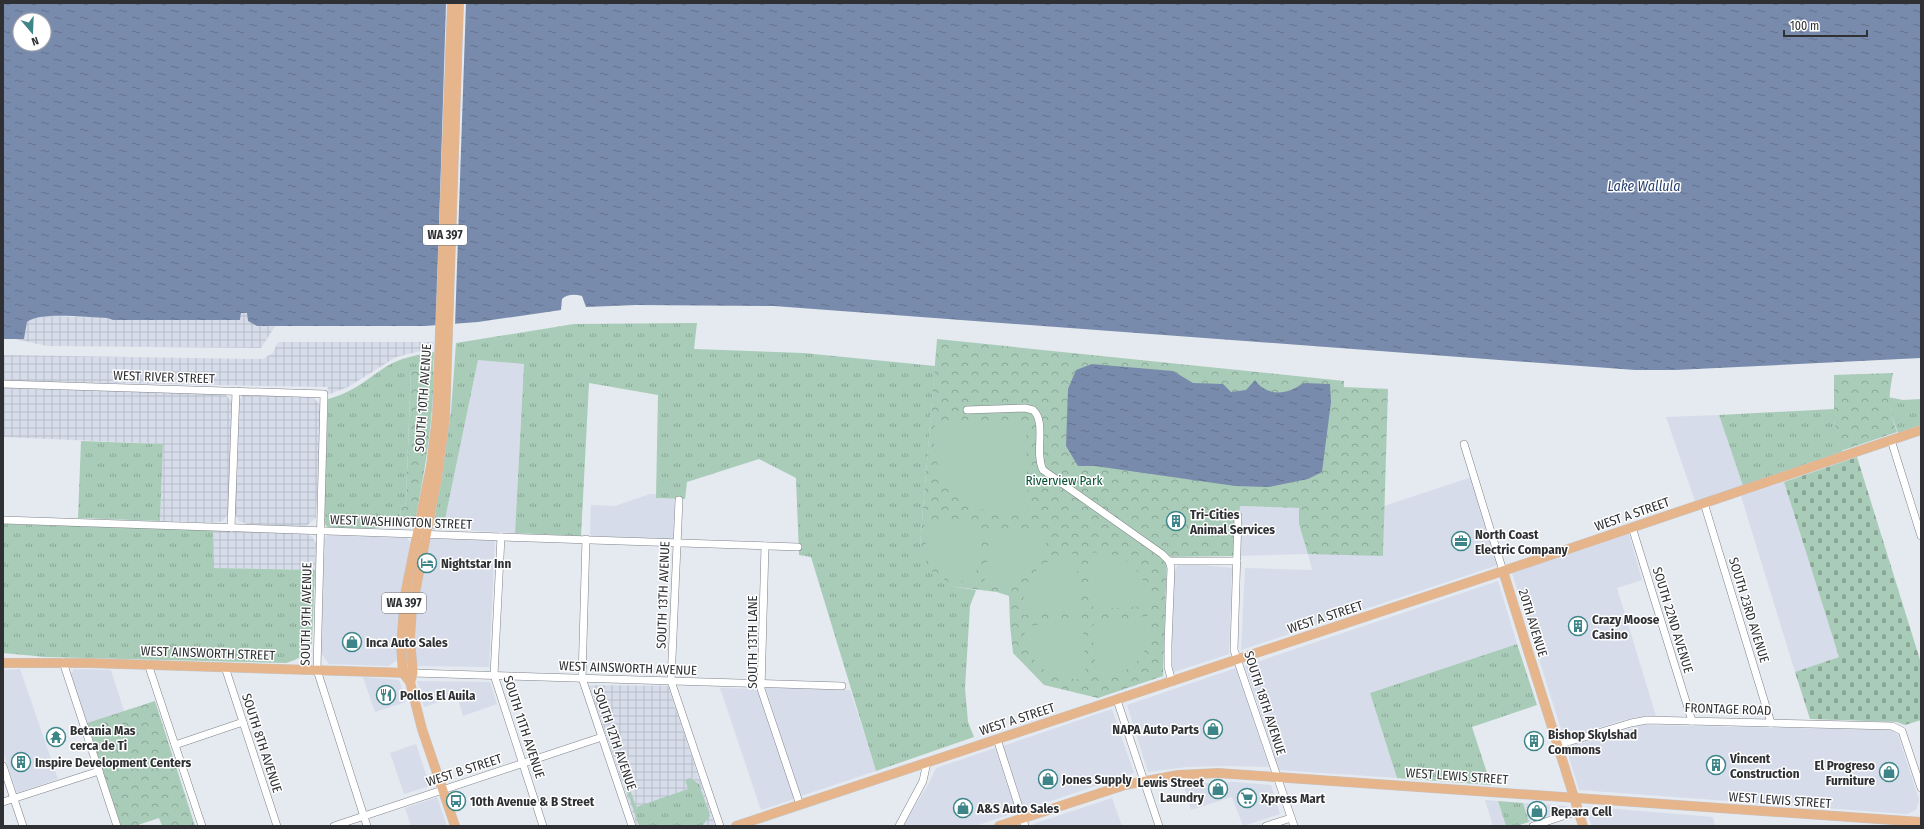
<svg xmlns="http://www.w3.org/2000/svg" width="1924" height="829" font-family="'Fira Sans Condensed',sans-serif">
	<defs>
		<pattern id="industrial-grid" width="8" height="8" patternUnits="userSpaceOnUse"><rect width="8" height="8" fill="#d6dcea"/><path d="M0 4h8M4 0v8" fill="none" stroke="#b8bdc9"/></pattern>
		<pattern id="grass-tufts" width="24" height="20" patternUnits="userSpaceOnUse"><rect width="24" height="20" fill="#a9ccb8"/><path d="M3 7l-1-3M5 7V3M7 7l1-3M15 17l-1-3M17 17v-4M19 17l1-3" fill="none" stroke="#8aa696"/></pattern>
		<pattern id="forest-crowns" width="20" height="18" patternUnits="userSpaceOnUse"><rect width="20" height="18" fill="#a9ccb8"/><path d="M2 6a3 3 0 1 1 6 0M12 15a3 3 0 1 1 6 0" fill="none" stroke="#8aa696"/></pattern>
		<pattern id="cemetery-stones" width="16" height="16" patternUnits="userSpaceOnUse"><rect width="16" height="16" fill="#a9ccb8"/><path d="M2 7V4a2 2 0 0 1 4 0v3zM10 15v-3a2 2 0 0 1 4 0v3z" fill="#8aa696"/></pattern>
		<pattern id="water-ripples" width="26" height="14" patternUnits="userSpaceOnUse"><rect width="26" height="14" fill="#798bac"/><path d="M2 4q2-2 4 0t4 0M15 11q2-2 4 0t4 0" fill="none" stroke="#64728d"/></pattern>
	</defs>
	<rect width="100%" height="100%" fill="#e5e9f0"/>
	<g fill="#d6dcea">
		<polygon points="478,360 524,363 515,533 443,529"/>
		<polygon points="1719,415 1743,486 1695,501 1666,417"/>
		<polygon points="1472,477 1498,565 1241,650 1245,568 1312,570 1308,554 1236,556 1240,506 1299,508 1299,524 1383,556 1384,506"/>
		<polygon points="1784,482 1839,657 1795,672 1741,496"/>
		<polygon points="650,494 656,494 656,498 675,499 673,539 590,536 591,505 615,506"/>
		<polygon points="1629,534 1642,580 1617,588 1656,716 1637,717 1620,721 1564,739 1512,573"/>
		<polygon points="327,535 407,538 411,543 398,633 397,660 389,666 329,664 321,653 324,540"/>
		<polygon points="429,539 495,540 489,667 416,666 415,617"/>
		<polygon points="1184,563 1232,568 1229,654 1171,673 1173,573 1178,565"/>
		<polygon points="1498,581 1517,644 1370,693 1397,778 1279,770 1245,666"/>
		<polygon points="1236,668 1269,767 1226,766 1187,767 1148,772 1127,705"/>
		<polygon points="20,669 58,779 17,793 3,752 3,670"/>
		<polygon points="74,669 111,670 124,711 87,723 71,674"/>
		<polygon points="363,677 399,680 406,702 375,712"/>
		<polygon points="417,681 490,682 497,704 463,716 457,696 424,707"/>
		<polygon points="765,687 850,690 876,771 801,796"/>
		<polygon points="720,688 758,689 794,799 761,810"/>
		<polygon points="1112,709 1134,773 1024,810 1003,746"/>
		<polygon points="1644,725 1892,730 1898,735 1919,800 1916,810 1907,814 1579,790 1566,747"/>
		<polygon points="416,744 430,786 404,794 390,753"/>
		<polygon points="995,748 1017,812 975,826 903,826 929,783 936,768"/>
		<polygon points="1234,782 1271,785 1280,814 1243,826 1232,797 1191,810 1183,784"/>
		<polygon points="437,797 447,826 411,826 405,808"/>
		<polygon points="1112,798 1122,826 1034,826 1033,824"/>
		<polygon points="1485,800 1498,801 1506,826 1493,826"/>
		<polygon points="1523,803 1567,806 1568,809 1529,822"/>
		<polygon points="1594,807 1713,817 1715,826 1592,826 1588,816 1589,811"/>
	</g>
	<g fill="url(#industrial-grid)">
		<polygon points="247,312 264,326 276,325 261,348 47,346 15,339 24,339 27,322 32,318 44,316 107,318 113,320 240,320 241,313"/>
		<polygon points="278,342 434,342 433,348 396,357 348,387 327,395 328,387 3,381 3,355 263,359 273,353"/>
		<polygon points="3,388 224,393 232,402 228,514 223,521 215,523 160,521 163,444 3,437"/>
		<polygon points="243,395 313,397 321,406 316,518 305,527 247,524 239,521 234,512 239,400"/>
		<polygon points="213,530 305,533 312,537 316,543 315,570 213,568"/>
		<polygon points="589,685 668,686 715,825 637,826"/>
	</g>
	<g fill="url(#grass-tufts)">
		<polygon points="697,323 694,349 803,353 935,366 920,546 956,587 976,590 970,606 965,688 968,722 974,737 876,771 811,557 799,555 796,478 759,459 687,482 685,499 656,498 658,395 589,383 581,536 515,533 524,364 478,360 443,529 433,529 451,412 456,343 574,324"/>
		<path d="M434 352 433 371 411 370 406 500 405 506 401 507 400 525C382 527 342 534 326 526L324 520 328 399C351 393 365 381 384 368 399 358 416 355 434 352Z"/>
		<polygon points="1888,397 1903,400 1921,399 1921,425 1898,433 1891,414"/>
		<polygon points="1834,409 1834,421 1842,452 1743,486 1719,415"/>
		<polygon points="81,441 163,444 160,521 78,518"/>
		<path d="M3 524 213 530 214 568 315 570 312 643C306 655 299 659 286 663L46 657 3 653Z"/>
		<polygon points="1517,644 1537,705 1472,727 1491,785 1397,778 1370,693"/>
		<polygon points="624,772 636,807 688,789 685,780 690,778 699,784 710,816 703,825 699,826 639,826 621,773"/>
		<polygon points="1498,801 1523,803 1529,822 1516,826 1506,826"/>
	</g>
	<g fill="url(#forest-crowns)">
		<polygon points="937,339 1344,381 1344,387 1388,389 1383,556 1308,554 1299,524 1299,508 1240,506 1236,556 1167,557 1163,676 1098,698 1044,685 1013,653 1010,625 1009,596 997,592 956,587 929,569 920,546"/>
		<path d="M411 370 434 371C433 422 425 471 415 521L414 524 410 526 400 525 401 507 405 506 406 500Z"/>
		<path d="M1893 373C1888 400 1888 406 1897 432L1841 451 1834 421V375Z"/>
		<polygon points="155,701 195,826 162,826 159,818 135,826 121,826 87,723"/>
	</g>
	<polygon fill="url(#cemetery-stones)" points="1857,457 1921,663 1921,720 1905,725 1897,722 1810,719 1795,672 1839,657 1784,482"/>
	<g fill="#a9ccb8">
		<path d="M1020 420 1026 426 1028 515C1013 513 997 513 982 509 961 503 941 479 936 458 933 446 934 434 935 422Z"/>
		<path d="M925 519 978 525 981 530 975 584C940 579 920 556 925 519Z"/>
		<path d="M996 529 1048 533C1042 570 1023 587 984 584L991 532Z"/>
		<path d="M1101 552C1132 557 1146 575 1150 606L1096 609 1091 605 1088 553Z"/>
		<path d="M1076 553 1080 607 1076 611 1023 615C1020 577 1040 559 1076 553Z"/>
		<path d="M1150 616C1153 654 1133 675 1096 678L1092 626 1098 621Z"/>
		<path d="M1075 622 1083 627 1086 679C1049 681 1026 665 1024 626Z"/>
	</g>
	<g fill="url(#water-ripples)" fill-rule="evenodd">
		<path d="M3 3H1921V358L1675 370H1635L774 306 636 305 586 307 582 296C575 294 567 294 562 299L561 310 478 322 425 326H257L248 321 247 313H241L240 320H113L107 318C88 318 41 311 27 322L24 339H3ZM20 20H44V44H20Z"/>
		<path d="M1092 364 1173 371 1193 383 1223 384 1231 392 1246 390 1255 380C1267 397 1288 395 1303 383L1330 384 1331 402 1322 472 1308 479 1269 487 1235 486 1095 466H1078L1066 446 1068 389 1076 370Z"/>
	</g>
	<polygon fill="#e5e9f0" points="446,3 466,3 455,326 436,327"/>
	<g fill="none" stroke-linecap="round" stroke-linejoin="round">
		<g stroke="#7f8389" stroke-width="8">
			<g id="minor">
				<polyline points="3,384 324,394 317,670 367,826"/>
				<path d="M967 410 1025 408 1033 410C1047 422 1034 453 1043 470L1162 554 1169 561 1171 568 1168 644V667L1172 682"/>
				<polyline points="1891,440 1921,536"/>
				<polyline points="1464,444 1503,571"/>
				<polyline points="679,500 671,681 720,826"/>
				<polyline points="1704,503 1771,723"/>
				<polyline points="1238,516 1234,650 1294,826"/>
				<polyline points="3,520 798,547"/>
				<polyline points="1632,527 1692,721"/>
				<polyline points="231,528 236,391"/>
				<polyline points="501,537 494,675 543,826"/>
				<polyline points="586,539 582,678 632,826"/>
				<polyline points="765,546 761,689 800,805"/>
				<polyline points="1169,561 1237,561"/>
				<polyline points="63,662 117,826"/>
				<polyline points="148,664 202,826"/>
				<polyline points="225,667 277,826"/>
				<polyline points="413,673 842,686"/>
				<polyline points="1117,700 1159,826"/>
				<polyline points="997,739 1025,826"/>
				<polyline points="175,745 243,722"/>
				<polyline points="1558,745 1631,723 1647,720 1892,726 1902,731 1921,788"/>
				<polyline points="3,766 23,826"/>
				<polyline points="3,802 99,771"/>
				<polyline points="334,826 602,737"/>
				<polyline points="899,826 923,781 927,762"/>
				<polyline points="1266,826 1291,818"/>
				<polyline points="1533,826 1578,811"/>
			</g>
		</g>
		<g stroke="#c5c5c6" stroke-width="10">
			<g id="major">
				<polyline points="452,3 437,415 431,466 405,595 401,646 403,673 410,682 422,729 455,826"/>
				<polyline points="1503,571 1583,826"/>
				<polyline points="3,663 89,663 409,673"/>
				<polyline points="410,682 413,673 410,639 412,609 437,479 445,419 459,3"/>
				<polyline points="736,826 1503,571 1921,430"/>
				<polyline points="999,826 1125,785 1178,775 1218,773 1921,822"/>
			</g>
		</g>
		<use href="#minor" stroke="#fff" stroke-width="7"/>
		<use href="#major" stroke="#e6b58b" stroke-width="9"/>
	</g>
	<defs>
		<g id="building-ring" transform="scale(1)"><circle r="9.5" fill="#fff" stroke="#3d8588" stroke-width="1.5"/><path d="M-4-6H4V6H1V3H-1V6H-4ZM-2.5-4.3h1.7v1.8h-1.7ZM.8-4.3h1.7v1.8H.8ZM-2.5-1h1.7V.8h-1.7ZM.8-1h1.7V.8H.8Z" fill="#3d8588"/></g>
		<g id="office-ring" transform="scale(1)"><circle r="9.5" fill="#fff" stroke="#3d8588" stroke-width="1.5"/><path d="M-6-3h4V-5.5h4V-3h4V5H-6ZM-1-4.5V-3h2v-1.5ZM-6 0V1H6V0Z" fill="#3d8588"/></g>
		<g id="hotel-ring" transform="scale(1)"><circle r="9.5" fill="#fff" stroke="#3d8588" stroke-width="1.5"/><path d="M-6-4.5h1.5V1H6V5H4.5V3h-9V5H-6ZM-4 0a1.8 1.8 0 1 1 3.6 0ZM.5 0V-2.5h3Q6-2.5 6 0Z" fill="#3d8588"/></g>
		<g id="shop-ring" transform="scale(1)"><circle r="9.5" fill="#fff" stroke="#3d8588" stroke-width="1.5"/><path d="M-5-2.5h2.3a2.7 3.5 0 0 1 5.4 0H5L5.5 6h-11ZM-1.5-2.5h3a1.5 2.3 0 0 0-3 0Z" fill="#3d8588"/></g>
		<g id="restaurant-ring" transform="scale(1)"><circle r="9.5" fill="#fff" stroke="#3d8588" stroke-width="1.5"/><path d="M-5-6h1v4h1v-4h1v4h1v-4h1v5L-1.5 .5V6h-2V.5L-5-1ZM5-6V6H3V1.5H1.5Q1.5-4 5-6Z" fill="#3d8588"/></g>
		<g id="temple-ring" transform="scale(1)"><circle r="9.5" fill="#fff" stroke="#3d8588" stroke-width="1.5"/><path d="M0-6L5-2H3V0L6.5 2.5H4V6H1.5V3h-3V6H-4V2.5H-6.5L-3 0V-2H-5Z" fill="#3d8588"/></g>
		<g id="supermarket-ring" transform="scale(1)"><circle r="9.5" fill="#fff" stroke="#3d8588" stroke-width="1.5"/><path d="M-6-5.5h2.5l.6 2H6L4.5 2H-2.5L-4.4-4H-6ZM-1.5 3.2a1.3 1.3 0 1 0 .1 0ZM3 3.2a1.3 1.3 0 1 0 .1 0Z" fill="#3d8588"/></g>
		<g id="bus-ring" transform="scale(1)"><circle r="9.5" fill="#fff" stroke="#3d8588" stroke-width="1.5"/><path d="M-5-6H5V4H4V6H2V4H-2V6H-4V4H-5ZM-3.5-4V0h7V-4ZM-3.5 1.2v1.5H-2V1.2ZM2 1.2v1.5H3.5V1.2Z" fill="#3d8588"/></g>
	</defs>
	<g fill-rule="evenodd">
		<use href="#building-ring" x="1176" y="521"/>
		<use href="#office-ring" x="1461" y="541"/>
		<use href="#hotel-ring" x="427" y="563"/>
		<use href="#building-ring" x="1578" y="626"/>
		<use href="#shop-ring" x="352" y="642"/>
		<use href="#restaurant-ring" x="386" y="695"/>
		<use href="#shop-ring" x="1213" y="729"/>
		<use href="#temple-ring" x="56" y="737"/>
		<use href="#building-ring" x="1534" y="741"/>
		<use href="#building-ring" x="21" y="762"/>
		<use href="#building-ring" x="1716" y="765"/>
		<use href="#shop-ring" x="1889" y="772"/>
		<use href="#shop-ring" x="1048" y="779"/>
		<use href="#shop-ring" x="1218" y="789"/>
		<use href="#supermarket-ring" x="1247" y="798"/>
		<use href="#bus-ring" x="456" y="801"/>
		<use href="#shop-ring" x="963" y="808"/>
		<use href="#shop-ring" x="1537" y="811"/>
	</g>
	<g text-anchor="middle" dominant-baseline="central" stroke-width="3" stroke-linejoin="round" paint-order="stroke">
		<g fill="#fff" stroke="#6d6e70" stroke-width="1">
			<rect x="423" y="225" width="44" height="20" rx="3"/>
			<rect x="382" y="593" width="44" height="20" rx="3"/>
		</g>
		<g font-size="12" font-weight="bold" fill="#2f3033">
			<text x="445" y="235">WA 397</text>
			<text x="404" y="603">WA 397</text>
		</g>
		<g font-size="13" fill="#2f3033" stroke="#fff">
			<text transform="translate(164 377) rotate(2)">WEST RIVER STREET</text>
			<text transform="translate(423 398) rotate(-86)">SOUTH 10TH AVENUE</text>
			<text transform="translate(1632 514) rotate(-19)">WEST A STREET</text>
			<text transform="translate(401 522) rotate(2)">WEST WASHINGTON STREET</text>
			<text transform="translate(663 595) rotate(-88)">SOUTH 13TH AVENUE</text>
			<text transform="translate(1749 610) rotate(73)">SOUTH 23RD AVENUE</text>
			<text transform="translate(306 614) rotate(-89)">SOUTH 9TH AVENUE</text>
			<text transform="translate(1325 617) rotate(-18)">WEST A STREET</text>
			<text transform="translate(1673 620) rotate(73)">SOUTH 22ND AVENUE</text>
			<text transform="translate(1533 623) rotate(73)">20TH AVENUE</text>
			<text transform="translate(752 642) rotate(-90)">SOUTH 13TH LANE</text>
			<text transform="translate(208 653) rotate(2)">WEST AINSWORTH STREET</text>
			<text transform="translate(628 668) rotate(2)">WEST AINSWORTH AVENUE</text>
			<text transform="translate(1265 703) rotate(72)">SOUTH 18TH AVENUE</text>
			<text transform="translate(1728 709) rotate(2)">FRONTAGE ROAD</text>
			<text transform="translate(1017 719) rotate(-18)">WEST A STREET</text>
			<text transform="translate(524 727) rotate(72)">SOUTH 11TH AVENUE</text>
			<text transform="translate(615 739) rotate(71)">SOUTH 12TH AVENUE</text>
			<text transform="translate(262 743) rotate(72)">SOUTH 8TH AVENUE</text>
			<text transform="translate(464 770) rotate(-18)">WEST B STREET</text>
			<text transform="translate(1457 776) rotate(4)">WEST LEWIS STREET</text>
			<text transform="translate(1780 800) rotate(4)">WEST LEWIS STREET</text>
		</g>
		<g font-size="13" fill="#065134" stroke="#fff">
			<text x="1064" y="480">Riverview Park</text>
		</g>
		<g font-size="13" font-weight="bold" fill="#2f3033" stroke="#fff" text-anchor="start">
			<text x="1190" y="514">Tri-Cities<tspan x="1190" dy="15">Animal Services</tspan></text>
			<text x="1475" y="534">North Coast<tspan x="1475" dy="15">Electric Company</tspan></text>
			<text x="441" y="563">Nightstar Inn</text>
			<text x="1592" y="619">Crazy Moose<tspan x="1592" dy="15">Casino</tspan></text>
			<text x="366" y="642">Inca Auto Sales</text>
			<text x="400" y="695">Pollos El Auila</text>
			<text x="1199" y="729" text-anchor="end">NAPA Auto Parts</text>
			<text x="70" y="730">Betania Mas<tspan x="70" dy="15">cerca de Ti</tspan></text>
			<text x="1548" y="734">Bishop Skylshad<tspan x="1548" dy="15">Commons</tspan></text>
			<text x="1730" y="758">Vincent<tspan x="1730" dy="15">Construction</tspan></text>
			<text x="35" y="762">Inspire Development Centers</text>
			<text x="1875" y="765" text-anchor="end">El Progreso<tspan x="1875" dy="15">Furniture</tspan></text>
			<text x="1062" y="779">Jones Supply</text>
			<text x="1204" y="782" text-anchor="end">Lewis Street<tspan x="1204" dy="15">Laundry</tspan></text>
			<text x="1261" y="798">Xpress Mart</text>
			<text x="470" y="801">10th Avenue &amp; B Street</text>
			<text x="977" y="808">A&amp;S Auto Sales</text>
			<text x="1551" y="811">Repara Cell</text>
		</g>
		<g font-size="14" font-style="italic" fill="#273f6d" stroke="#fff">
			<text x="1644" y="186">Lake Wallula</text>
		</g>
	</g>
	<rect width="1924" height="829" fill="none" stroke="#2f3033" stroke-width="8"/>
	<g transform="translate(32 32) rotate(161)"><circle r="19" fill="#ffffff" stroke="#acacad"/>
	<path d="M0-3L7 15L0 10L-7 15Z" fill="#3d8588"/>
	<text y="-6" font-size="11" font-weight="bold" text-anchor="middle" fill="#2f3033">N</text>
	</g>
	<path d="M1784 30v6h83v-6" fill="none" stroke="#2f3033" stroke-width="2"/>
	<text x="1790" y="30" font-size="12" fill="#2f3033" stroke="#ffffff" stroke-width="3" paint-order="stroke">100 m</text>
</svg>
